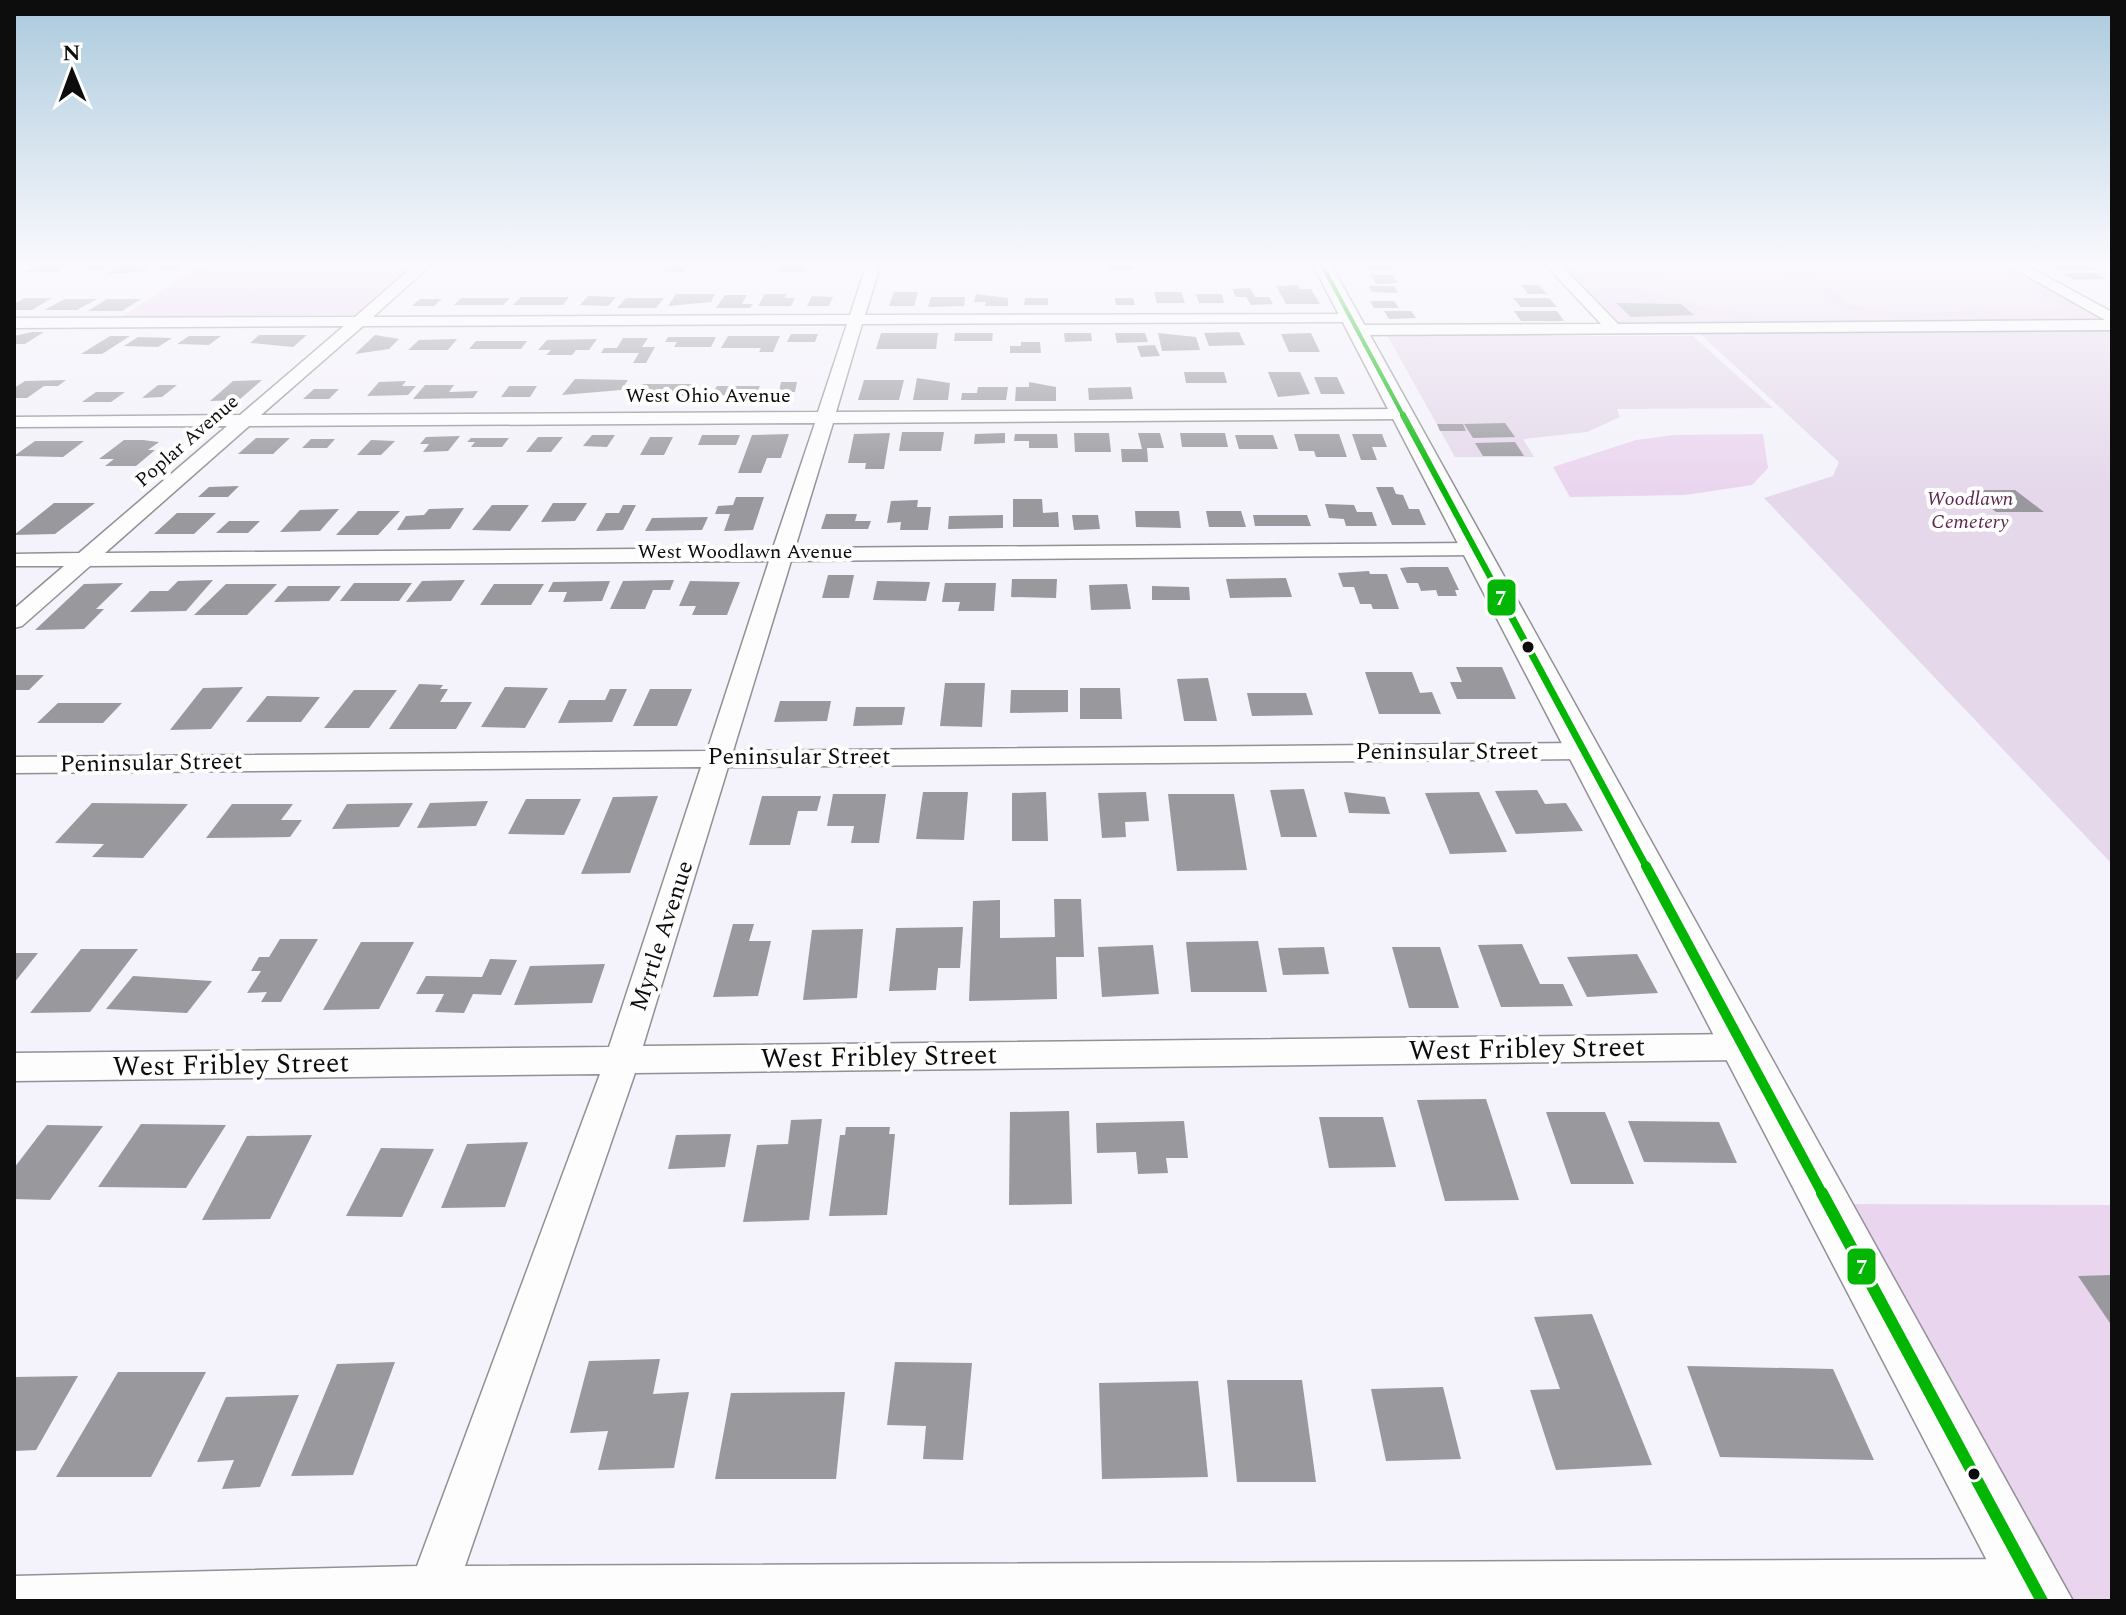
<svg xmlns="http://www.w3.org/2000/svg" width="2126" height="1615" font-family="Spectral,serif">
	<rect width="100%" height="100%" fill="#f4f2fa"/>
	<g fill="#ead5ee">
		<polygon points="204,263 418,263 354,319 116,320"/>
		<polygon points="1558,263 2002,263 2102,320 1619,325"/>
		<polygon points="1763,434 1768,468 1752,485 1685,495 1570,497 1553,467 1636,440 1673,435"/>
		<polygon points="1850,1204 2112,1205 2112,1601 2069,1601"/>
	</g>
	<g fill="#e4d8ea">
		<polygon points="1697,331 2112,331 2112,864 1764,498 1833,476 1839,462"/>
		<polygon points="1550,333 1554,336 1693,336 1773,408 1617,409 1620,417 1587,432 1523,439 1534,457 1455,457 1387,335"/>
	</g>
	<g fill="#ecdef2">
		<polygon points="1804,263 1988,263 2064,308 1899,314 1849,304"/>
		<path d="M1741 264 1767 268 1861 314C1782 325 1703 313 1630 282Z"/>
	</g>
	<g fill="#99989d">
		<polygon points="41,263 73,263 58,272 25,272"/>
		<polygon points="85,263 114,263 102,270 82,270 88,267 78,267"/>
		<polygon points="124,263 157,263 144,271 104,275"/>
		<polygon points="165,263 189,263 178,270 155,270"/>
		<polygon points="669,263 689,263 684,272 663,272"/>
		<polygon points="781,263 809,263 806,272 777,272"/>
		<polygon points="1107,263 1133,263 1134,269 1108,270"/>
		<polygon points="1355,263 1388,263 1392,270 1369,269"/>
		<polygon points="2044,263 2083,263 2096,270 2055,270"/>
		<polygon points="2061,273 2094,273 2107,279 2074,280"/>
		<polygon points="1371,275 1392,275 1398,283 1376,284"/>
		<polygon points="1298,285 1300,289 1311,289 1320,304 1286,304 1276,286"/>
		<polygon points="1521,285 1539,285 1547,294 1528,294"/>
		<polygon points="1369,286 1395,286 1398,293 1372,292"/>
		<polygon points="1250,288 1255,297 1269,297 1273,304 1251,305 1246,297 1236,297 1232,289"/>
		<polygon points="894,292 918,292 914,306 889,306"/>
		<polygon points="1154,292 1181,292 1185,303 1157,303"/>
		<polygon points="676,294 715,294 711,302 668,306"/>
		<polygon points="765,294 787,294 784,298 795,298 791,306 758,306"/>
		<polygon points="976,294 1008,298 1008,306 985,306 986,302 974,302"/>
		<polygon points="1196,294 1222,294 1224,303 1199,303"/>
		<polygon points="725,295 747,295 742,304 753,304 750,308 716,308"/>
		<polygon points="588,296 616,297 608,306 580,305"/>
		<polygon points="812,296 833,297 829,306 807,306"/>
		<polygon points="521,297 569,297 563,305 513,305"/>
		<polygon points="931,297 965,297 964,306 928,307"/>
		<polygon points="25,298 52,298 32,310 14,310 14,304"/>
		<polygon points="461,298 510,298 503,305 454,305"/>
		<polygon points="626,298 664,298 656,308 617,308"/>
		<polygon points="1025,298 1048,298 1048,305 1024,305"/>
		<polygon points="1115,298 1133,298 1135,305 1116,305"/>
		<polygon points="1513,298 1549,298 1557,307 1521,307"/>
		<polygon points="65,299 97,299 77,310 44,310"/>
		<polygon points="107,299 141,299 122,311 88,311"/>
		<polygon points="420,299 442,299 434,306 412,306"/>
		<polygon points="1370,301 1394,301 1399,308 1374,308"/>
		<polygon points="1616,303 1681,304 1694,315 1631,317"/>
		<polygon points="1384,311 1411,311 1416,318 1389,319"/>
		<polygon points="1514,311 1557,311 1564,321 1521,321"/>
		<polygon points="32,332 44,332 25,344 14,344 14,336"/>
		<polygon points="1239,332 1245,345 1209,346 1204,333"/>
		<polygon points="881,333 938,333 936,349 876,349"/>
		<polygon points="955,333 993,333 992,341 954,341"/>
		<polygon points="1064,333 1091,333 1092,341 1065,342"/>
		<polygon points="1115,333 1145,333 1148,342 1117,343"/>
		<polygon points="1158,333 1196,337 1200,350 1162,351"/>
		<polygon points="1311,333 1320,352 1289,352 1281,334"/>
		<polygon points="791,334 818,334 815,342 787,342"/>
		<polygon points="259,335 307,335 293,347 250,343"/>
		<polygon points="375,335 399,339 389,349 355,354"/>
		<polygon points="110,336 130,336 102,354 81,354"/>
		<polygon points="189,336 221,336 209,345 177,344"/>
		<polygon points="728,336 780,336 773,352 759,352 761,348 721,348"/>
		<polygon points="138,337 172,338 158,347 124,346"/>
		<polygon points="668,337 716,337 711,347 674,347 677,342 665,342"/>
		<polygon points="623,338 648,338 642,347 655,347 646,363 633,363 639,353 601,353 604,348 617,348"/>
		<polygon points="457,339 448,350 408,350 419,340"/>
		<polygon points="597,339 589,350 576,350 572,355 546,355 551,350 538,350 547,340"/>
		<polygon points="476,341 527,341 521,349 469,349"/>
		<polygon points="1021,342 1040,342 1041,353 1010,353 1010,346 1021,346"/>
		<polygon points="1155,345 1160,356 1141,357 1137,346"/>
		<polygon points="1184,372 1224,372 1227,383 1186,383"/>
		<polygon points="1268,372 1300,372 1310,394 1278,397"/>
		<polygon points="1314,377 1337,377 1345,394 1321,394"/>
		<polygon points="917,378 950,383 948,400 913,400"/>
		<polygon points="575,379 628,380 621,390 562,395"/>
		<polygon points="66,380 58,386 44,386 27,398 14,398 14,388 25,381"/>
		<polygon points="262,380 239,400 210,401 233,381"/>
		<polygon points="864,380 904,380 899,400 858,400"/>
		<polygon points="406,381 402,386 416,386 408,395 367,396 379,382"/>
		<polygon points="781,382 797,382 795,392 779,392"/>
		<polygon points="1029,382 1056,387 1056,401 1015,401 1016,387 1029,387"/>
		<polygon points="643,384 697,384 691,396 649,396 653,390 639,390"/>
		<polygon points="158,385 177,385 162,397 142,398"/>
		<polygon points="425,385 454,385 449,392 478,391 473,398 413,399"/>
		<polygon points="509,386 537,386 530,397 501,397"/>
		<polygon points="717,386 760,386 755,396 711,395"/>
		<polygon points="978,387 1008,387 1006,400 961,400 962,393 977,393"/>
		<polygon points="1131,387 1133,399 1089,400 1088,388"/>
		<polygon points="314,389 339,389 329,399 303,399"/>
		<polygon points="96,392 125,392 111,402 82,402"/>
		<polygon points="1505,423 1515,437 1473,438 1464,424"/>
		<polygon points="1437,424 1463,424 1466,431 1440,431"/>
		<polygon points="902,432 944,432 941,451 899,451"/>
		<polygon points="890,433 884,469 865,469 866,463 848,463 854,434"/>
		<polygon points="1005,433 1005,443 974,444 975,434"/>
		<polygon points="1074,433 1109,433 1111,452 1075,452"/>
		<polygon points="1138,433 1160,433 1164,448 1147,448 1148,462 1122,462 1121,449 1142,449"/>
		<polygon points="1180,433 1225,433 1228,447 1182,447"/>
		<polygon points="789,434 781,458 767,458 761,473 738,473 752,435"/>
		<polygon points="1015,434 1057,434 1058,448 1029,448 1029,441 1014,441"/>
		<polygon points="1294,434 1339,434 1347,457 1316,457 1314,451 1299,451"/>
		<polygon points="1352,434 1382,434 1387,447 1372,447 1377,460 1361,460"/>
		<polygon points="592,435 615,435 607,447 583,446"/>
		<polygon points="702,435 740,435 736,445 698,445"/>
		<polygon points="1235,435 1273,435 1278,449 1239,449"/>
		<polygon points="460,436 448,451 423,452 429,444 420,444 426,437"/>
		<polygon points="538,437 563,437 551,452 526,452"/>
		<polygon points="650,437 673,437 664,455 640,455"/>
		<polygon points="256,438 290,438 273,454 238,454"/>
		<polygon points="471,438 509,438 502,447 471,447 475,442 467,442"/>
		<polygon points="311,439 335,439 327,448 302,448"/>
		<polygon points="124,440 143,440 159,442 148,450 155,450 136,466 105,466 114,459 99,459"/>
		<polygon points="371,440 395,441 381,455 357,455"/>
		<polygon points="35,441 84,441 63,457 14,456"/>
		<polygon points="1515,442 1524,456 1483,456 1475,443"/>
		<polygon points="239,486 228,497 198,497 209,487"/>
		<polygon points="1376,487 1393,487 1396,494 1403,495 1409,509 1419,509 1426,525 1392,525"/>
		<polygon points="1968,490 2015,490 2044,512 1996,512"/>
		<polygon points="736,497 764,497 753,530 724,531 730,514 715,514 718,506 733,505"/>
		<polygon points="1013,499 1042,499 1043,513 1058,512 1059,527 1013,527"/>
		<polygon points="918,500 917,507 931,507 928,530 900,530 901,522 887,523 891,501"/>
		<polygon points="54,503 95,503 55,534 14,535"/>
		<polygon points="553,503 587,503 575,521 541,522"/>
		<polygon points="1325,504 1354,505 1357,512 1372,512 1377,526 1346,526 1344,519 1329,518"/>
		<polygon points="492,505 529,505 510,531 472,530"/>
		<polygon points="623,505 636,505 623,530 596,531 606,513 619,513"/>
		<polygon points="464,508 450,529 397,530 406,516 424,515 429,509"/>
		<polygon points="339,509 320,531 280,532 300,510"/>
		<polygon points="358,511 400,511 378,535 336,535"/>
		<polygon points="1135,511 1179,511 1181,528 1136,527"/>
		<polygon points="1206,511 1241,511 1246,527 1209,527"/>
		<polygon points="177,513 216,513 194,534 154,534"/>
		<polygon points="826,514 857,514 855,521 871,521 868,529 821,529"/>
		<polygon points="1003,515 1003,528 948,529 949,516"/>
		<polygon points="1072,515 1098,515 1100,529 1074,530"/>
		<polygon points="1253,515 1307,515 1311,526 1255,526"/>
		<polygon points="708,517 702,530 645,531 652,518"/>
		<polygon points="229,521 260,521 248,533 216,533"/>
		<polygon points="1410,567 1448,567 1459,590 1455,590 1457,596 1438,596 1436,590 1421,591 1418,583 1407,583 1400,568"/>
		<polygon points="1369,571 1370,574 1387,574 1399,609 1373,609 1371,604 1360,604 1354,587 1343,587 1338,573"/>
		<polygon points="828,575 854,575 849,598 822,598"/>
		<polygon points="1286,578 1292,597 1230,598 1226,579"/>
		<polygon points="1012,579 1057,579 1056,598 1011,597"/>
		<polygon points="213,580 186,611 130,612 150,591 168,591 178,581"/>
		<polygon points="465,580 451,601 406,602 422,581"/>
		<polygon points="674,580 670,590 653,590 645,609 610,609 623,581"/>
		<polygon points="610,581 602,601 563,602 567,592 548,592 553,582"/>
		<polygon points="690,581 740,582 727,615 692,615 696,606 679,606"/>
		<polygon points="877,581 930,582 926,601 873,600"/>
		<polygon points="123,583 96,609 104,609 84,629 35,630 84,584"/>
		<polygon points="354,583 412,583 399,601 340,601"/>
		<polygon points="945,583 996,583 994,611 958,611 960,602 942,602"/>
		<polygon points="226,584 277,584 247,615 194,615"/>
		<polygon points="494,584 544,584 531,605 480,605"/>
		<polygon points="1127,584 1131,609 1091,610 1089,585"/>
		<polygon points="288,586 341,586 329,601 274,602"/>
		<polygon points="1152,586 1189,587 1190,600 1152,600"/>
		<polygon points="1456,667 1502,667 1516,699 1457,699 1450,682 1462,682"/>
		<polygon points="1365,672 1412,672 1420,693 1432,692 1441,714 1379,714"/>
		<polygon points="14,675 44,675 29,690 14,690"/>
		<polygon points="1208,678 1217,721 1184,721 1177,679"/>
		<polygon points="945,683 985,683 982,727 940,726"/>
		<polygon points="419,684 443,685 440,689 448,689 440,702 472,702 456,729 389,729"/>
		<polygon points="243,687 211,729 170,730 203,688"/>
		<polygon points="505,687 548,688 525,728 481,727"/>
		<polygon points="1080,688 1120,688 1122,719 1080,719"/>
		<polygon points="610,689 627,689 612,722 558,723 569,700 605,700"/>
		<polygon points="650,689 692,689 677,726 633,726"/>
		<polygon points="354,690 397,690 369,728 324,728"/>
		<polygon points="1011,690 1068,690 1068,712 1010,713"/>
		<polygon points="1247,693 1306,693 1313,715 1252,716"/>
		<polygon points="267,696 320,697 301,722 246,722"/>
		<polygon points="780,701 831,701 827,721 774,722"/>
		<polygon points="58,703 122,703 103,723 37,723"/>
		<polygon points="856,707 905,707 902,725 853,726"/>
		<polygon points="1304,789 1317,837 1281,837 1270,790"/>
		<polygon points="1537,790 1545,804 1566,803 1583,831 1516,834 1495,791"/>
		<polygon points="923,792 968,792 964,840 916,839"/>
		<polygon points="1046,792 1048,841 1012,841 1012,793"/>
		<polygon points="1146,792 1149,821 1125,822 1126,837 1102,838 1098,793"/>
		<polygon points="1344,792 1385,797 1390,814 1349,813"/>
		<polygon points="1479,792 1507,852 1450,854 1425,793"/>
		<polygon points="833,794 886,794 879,843 851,843 854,826 827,826"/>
		<polygon points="1168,794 1234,794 1247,870 1177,871"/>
		<polygon points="658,796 630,873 581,874 613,797"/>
		<polygon points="762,796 821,796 817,811 798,811 790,845 749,845"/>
		<polygon points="526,799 581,799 564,835 508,834"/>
		<polygon points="488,801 476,826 417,828 430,803"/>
		<polygon points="92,803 188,804 143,858 92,857 104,844 55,843"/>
		<polygon points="413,803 399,827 332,829 347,804"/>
		<polygon points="232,804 293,804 281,820 302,820 290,837 206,838"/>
		<polygon points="1054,899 1081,899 1084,957 1056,957 1057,999 969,1001 973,901 1000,900 1000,938 1055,937"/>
		<polygon points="733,924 754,924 749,941 771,941 758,996 713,997"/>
		<polygon points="963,927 960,968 938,968 936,990 889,991 896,928"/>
		<polygon points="863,929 857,998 803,1000 812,930"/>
		<polygon points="280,939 318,939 281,1002 261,1002 267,992 247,993 261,971 251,971 259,957 269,957"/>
		<polygon points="1258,941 1267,992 1191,992 1186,942"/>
		<polygon points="361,942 414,942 379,1009 323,1010"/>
		<polygon points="1522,944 1540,984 1563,984 1573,1006 1501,1007 1478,945"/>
		<polygon points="1153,945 1159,994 1102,997 1098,947"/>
		<polygon points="1324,947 1329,974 1283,975 1278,948"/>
		<polygon points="1392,947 1440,947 1459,1008 1409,1008"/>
		<polygon points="81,949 138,949 90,1012 30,1013"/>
		<polygon points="14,953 38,953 14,983"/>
		<polygon points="1637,954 1658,993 1587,997 1567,957"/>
		<polygon points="490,959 517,960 501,995 473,994 464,1013 435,1012 444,994 416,994 426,976 482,977"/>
		<polygon points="605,964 592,1003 514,1005 530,966"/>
		<polygon points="133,976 212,981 187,1013 106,1009"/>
		<polygon points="1486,1099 1519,1200 1445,1201 1417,1100"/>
		<polygon points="1069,1111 1072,1204 1009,1205 1010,1112"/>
		<polygon points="1546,1112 1605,1112 1634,1184 1571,1184"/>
		<polygon points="1319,1117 1383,1117 1396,1167 1329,1168"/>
		<polygon points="822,1119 809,1220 743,1222 757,1145 788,1144 791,1120"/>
		<polygon points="1184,1121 1188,1158 1166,1158 1168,1173 1138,1174 1136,1152 1097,1153 1096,1123"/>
		<polygon points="1628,1121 1719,1122 1737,1163 1644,1162"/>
		<polygon points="141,1124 226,1125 186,1188 98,1187"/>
		<polygon points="47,1125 103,1126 50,1200 14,1199 14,1168"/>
		<polygon points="846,1127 890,1127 889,1134 895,1134 887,1215 829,1216 840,1135 845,1135"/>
		<polygon points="731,1134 725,1167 668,1169 676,1135"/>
		<polygon points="312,1135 270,1219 202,1220 247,1136"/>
		<polygon points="528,1142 505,1207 441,1208 467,1144"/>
		<polygon points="381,1148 434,1149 402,1217 346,1216"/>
		<polygon points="2112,1275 2112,1326 2078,1276"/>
		<polygon points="1592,1314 1652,1465 1556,1470 1530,1390 1560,1389 1534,1317"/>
		<polygon points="660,1359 653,1394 689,1392 674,1468 598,1470 608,1431 570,1433 589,1361"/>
		<polygon points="395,1362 353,1475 291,1476 337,1364"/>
		<polygon points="895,1362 972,1363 963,1460 923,1459 926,1426 887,1425"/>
		<polygon points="1687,1366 1833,1369 1874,1460 1720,1457"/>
		<polygon points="118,1372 206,1372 151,1477 56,1477"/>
		<polygon points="78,1376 36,1450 14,1451 14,1377"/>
		<polygon points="1227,1380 1302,1380 1316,1482 1237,1482"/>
		<polygon points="1198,1381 1208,1477 1102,1479 1099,1383"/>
		<polygon points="1443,1387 1461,1459 1386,1461 1371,1389"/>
		<polygon points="845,1392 836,1479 715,1479 731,1393"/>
		<polygon points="299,1395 260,1487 222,1489 234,1460 197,1462 226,1397"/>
	</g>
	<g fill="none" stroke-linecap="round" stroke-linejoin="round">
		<g stroke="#919094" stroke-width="3">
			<g id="minor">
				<path d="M417 263H433L373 317 850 315 867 263H881L865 315 1355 314 1358 317 1350 322 862 324 836 412 1403 409 1412 414 1403 419 833 423 795 548 1476 543 1487 549 1476 555 791 561 733 751 1584 743 1593 745 1597 751 1593 757 1584 759 728 767 643 1046 1743 1034 1755 1038 1760 1047 1755 1056 1743 1060 635 1073 465 1566 2033 1559 2050 1566 2057 1583 2050 1600 14 1601V1576L417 1566 600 1074 14 1081V1053L609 1047 701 767 14 773V757L707 751 769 561 90 566 22 626 14 628V609L64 566H14V554L79 553 227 426 14 427V417L240 415 344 326 14 328V318L355 317ZM847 324 818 412 261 415 363 326ZM815 423 773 548 105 553 249 426Z"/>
				<polygon points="1544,263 1559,263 1618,324 2105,320 2004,263 2022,263 2112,312 2112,330 1359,335 1351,330 1359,325 1601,324"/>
			</g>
		</g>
		<g stroke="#919094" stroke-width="3">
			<polygon id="tertiary" points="1312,263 1330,263 2073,1601 2008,1601"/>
		</g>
		<use href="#minor" fill="#fdfdfe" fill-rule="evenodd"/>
		<use href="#tertiary" fill="#fdfdfe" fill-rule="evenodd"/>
		<g stroke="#fff" stroke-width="7">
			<polyline id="bus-1-far4" points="1321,263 1404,417"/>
		</g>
		<g stroke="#fff" stroke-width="10">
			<polyline id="bus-1-far3" points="1403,415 1510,614"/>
		</g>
		<g stroke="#fff" stroke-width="13">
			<polyline id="bus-1-far2" points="1509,612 1647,868"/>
		</g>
		<g stroke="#fff" stroke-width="16">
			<polyline id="bus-1-far1" points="1646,866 1823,1195"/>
		</g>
		<g stroke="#fff" stroke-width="18">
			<polyline id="bus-1" points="1822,1193 2042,1601"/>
		</g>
		<use href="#bus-1-far4" stroke="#04b604" stroke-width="4"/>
		<use href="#bus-1-far3" stroke="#04b604" stroke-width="6"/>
		<use href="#bus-1-far2" stroke="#04b604" stroke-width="7"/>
		<use href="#bus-1-far1" stroke="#04b604" stroke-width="10"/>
		<use href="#bus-1" stroke="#04b604" stroke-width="12"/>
	</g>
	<linearGradient id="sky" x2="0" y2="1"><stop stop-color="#abcadd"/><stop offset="0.54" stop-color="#faf9fd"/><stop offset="1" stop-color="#faf9fd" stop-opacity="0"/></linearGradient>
	<rect width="2126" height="489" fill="url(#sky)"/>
	<g fill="#0d0d0d" stroke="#fff" stroke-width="3">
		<circle cx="1528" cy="647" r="7"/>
		<circle cx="1974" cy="1474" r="7"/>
	</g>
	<g text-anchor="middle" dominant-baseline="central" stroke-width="8" stroke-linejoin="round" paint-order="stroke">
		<g font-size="20" fill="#0d0d0d" stroke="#fff">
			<text x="708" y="396">West Ohio Avenue</text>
			<text transform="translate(187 441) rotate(-41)">Poplar Avenue</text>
			<text x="745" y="552">West Woodlawn Avenue</text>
		</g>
		<g font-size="20" font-style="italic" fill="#5d254f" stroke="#fff">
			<text x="1970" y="499">Woodlawn<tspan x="1970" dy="23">Cemetery</tspan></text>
		</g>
		<g font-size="24" fill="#0d0d0d" stroke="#fff">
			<text x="1447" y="752">Peninsular Street</text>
			<text x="799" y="757">Peninsular Street</text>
			<text transform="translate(151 763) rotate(-1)">Peninsular Street</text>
			<text transform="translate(662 936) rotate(-72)">Myrtle Avenue</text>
		</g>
		<g font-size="28" fill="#0d0d0d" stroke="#fff">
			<text transform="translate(1527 1049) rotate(-1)">West Fribley Street</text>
			<text transform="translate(879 1057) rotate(-1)">West Fribley Street</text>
			<text transform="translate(231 1065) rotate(-1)">West Fribley Street</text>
		</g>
	</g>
	<g stroke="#fff" stroke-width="3">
		<rect x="1486" y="578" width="31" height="39" rx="8" fill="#04b604"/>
		<rect x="1846" y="1247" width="31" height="39" rx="8" fill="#04b604"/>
	</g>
	<g font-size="22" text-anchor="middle" font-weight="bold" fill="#fff">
		<text x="1501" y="605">7</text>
		<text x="1862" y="1274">7</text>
	</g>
	<rect width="2126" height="1615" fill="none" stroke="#0d0d0d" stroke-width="32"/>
	<g transform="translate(72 72) rotate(359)" stroke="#ffffff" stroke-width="6" paint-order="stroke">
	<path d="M0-6L14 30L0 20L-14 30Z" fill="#0d0d0d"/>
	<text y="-12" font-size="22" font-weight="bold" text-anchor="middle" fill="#0d0d0d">N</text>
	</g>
</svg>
